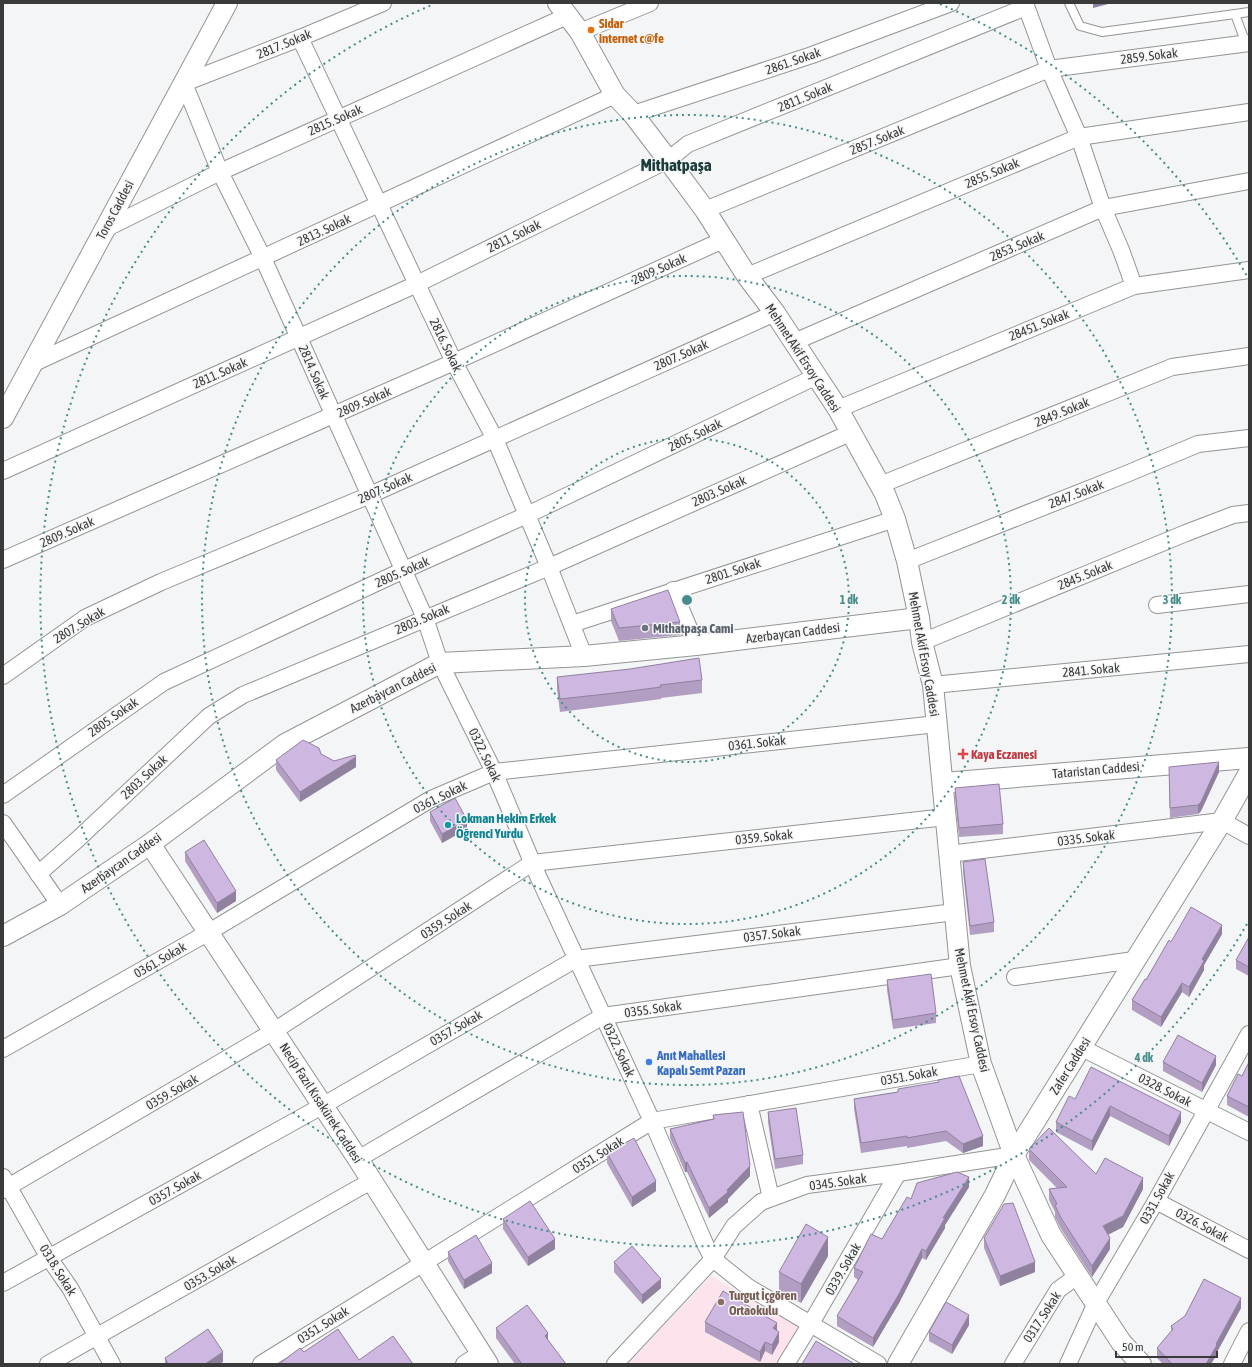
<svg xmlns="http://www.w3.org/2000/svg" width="1252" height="1367" font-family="'Asap Condensed',sans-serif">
	<rect width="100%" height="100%" fill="#f4f5f6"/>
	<polygon fill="#fde3eb" points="711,1276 800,1328 777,1364 627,1364"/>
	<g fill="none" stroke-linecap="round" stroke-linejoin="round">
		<g stroke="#939494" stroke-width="10">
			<g id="service">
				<polyline points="1069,3 1080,26 1102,32 1235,14"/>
				<polyline points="1246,44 1235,14 1249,12"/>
			</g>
		</g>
		<g stroke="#939494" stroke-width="18">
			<g id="minor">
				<polyline points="383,3 300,38 184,83 220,172 263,258 425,618 440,663 494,772 538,876 652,1121 706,1246 713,1259 748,1287 878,1364"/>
				<polyline points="1025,3 1049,69 1079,137 1103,208 1121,250 1134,286"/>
				<polyline points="580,32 650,3"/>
				<polyline points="300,38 454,362 495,439 549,567 584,656"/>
				<polyline points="633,114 812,55 951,3"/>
				<polyline points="705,210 1049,69 1249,43"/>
				<polyline points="105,229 220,172 567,16"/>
				<polyline points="747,276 1079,137 1249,112"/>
				<polyline points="794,342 1103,208 1249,181"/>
				<polyline points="32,364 615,95"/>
				<polyline points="838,409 1134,286 1249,270"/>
				<polyline points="3,471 417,284 668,160 688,144 1026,7"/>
				<polyline points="880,485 1172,367 1249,356"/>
				<polyline points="3,560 454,362 723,240"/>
				<polyline points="907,561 1124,475 1198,444 1249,438"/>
				<polyline points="673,590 696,645"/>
				<polyline points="1157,605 1249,594"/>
				<polyline points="572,624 895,519"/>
				<polyline points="922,642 1186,533 1233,515 1249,513"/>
				<polyline points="3,676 85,618 161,582 370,495 775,313"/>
				<polyline points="933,685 1249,654"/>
				<polyline points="3,795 164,682 404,570 527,515 817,376"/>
				<polyline points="3,823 60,905"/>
				<polyline points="949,854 1222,821 1249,836"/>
				<polyline points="38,874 78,839 209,716 243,695 549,567 850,433"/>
				<polyline points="1015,977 1134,960"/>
				<polyline points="1082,1048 1249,1132"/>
				<polyline points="3,1049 209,932 431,799 494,772 937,724"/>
				<polyline points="749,1104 771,1198"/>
				<polyline points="358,1159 603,1016 960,966"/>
				<polyline points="3,1177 49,1258 70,1288 112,1364"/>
				<polyline points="3,1190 274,1031 532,863 946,817"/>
				<polyline points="1156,1201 1249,1250"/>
				<polyline points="3,1283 322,1106 576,959 955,912"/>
				<polyline points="48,1364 371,1181"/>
				<polyline points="261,1364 652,1121 981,1064"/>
				<polyline points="464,1364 481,1353"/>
				<polyline points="615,1364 713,1259 734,1226 761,1202 807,1185 898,1173 1014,1155"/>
				<polyline points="786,1364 810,1325 898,1173"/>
				<polyline points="1013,1364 1058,1290 1077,1276"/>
				<polyline points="1068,1364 1096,1303 1156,1201 1249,1034"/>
				<polyline points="1232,1364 1249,1331"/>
			</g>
		</g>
		<g stroke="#939494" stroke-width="22">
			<g id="tertiary">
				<polyline points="558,3 580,32 615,95 633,114 668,160 705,210 747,276 775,313 838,409 885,494 895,519 907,561 919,618 922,642 933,685 960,966 981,1064 1014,1155 1051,1235 1121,1342 1141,1364"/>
				<polyline points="3,418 227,3"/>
				<polyline points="943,783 1249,758"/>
				<polyline points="150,844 358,1159 488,1364"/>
				<polyline points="3,936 60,905 150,844 285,744 440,663 584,656 696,645 919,618"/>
				<polyline points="898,1364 995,1195 1014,1155 1222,821 1249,773"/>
			</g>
		</g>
		<use href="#service" stroke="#fff" stroke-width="8"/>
		<use href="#minor" stroke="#fff" stroke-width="16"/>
		<use href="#tertiary" stroke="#fff" stroke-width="20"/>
	</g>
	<g fill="#b19ec2">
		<polygon points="611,609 680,622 680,635 619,641 611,621"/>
		<polygon points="557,677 702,680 702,693 661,698 661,699 615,705 560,712 557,689"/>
		<polygon points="321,754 334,761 356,767 300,802 276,770 276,760"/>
		<polygon points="1219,772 1201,811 1198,814 1170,818 1169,776"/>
		<polygon points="955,788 1003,824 1003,834 959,837 955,797"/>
		<polygon points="430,812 467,829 442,843 430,821"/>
		<polygon points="185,852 236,901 217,913 185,861"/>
		<polygon points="963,862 994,922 994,932 970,935 963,872"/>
		<polygon points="1222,934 1204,965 1204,970 1189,997 1182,992 1161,1027 1132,1010 1132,1000 1171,942"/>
		<polygon points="1249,937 1249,976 1236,969 1236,960"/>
		<polygon points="887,980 936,1013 936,1023 893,1029 887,990"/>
		<polygon points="1163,1062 1216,1065 1202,1092 1163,1071"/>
		<polygon points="1249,1062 1249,1117 1227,1105 1227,1096 1242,1076"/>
		<polygon points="1091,1067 1181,1122 1169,1146 1110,1116 1092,1151 1056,1132 1056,1122 1075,1099"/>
		<polygon points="898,1089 983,1146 963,1153 946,1141 907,1148 907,1146 861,1153 854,1109 854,1099 898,1092"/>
		<polygon points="768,1112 803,1155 803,1164 775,1169 768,1122"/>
		<polygon points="713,1115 750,1176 728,1199 728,1202 709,1218 687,1172 685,1172 670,1138 670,1129 713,1119"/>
		<polygon points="1029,1149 1096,1174 1143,1189 1123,1227 1108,1235 1110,1249 1092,1277 1061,1229 1055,1217 1055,1212 1049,1200 1049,1189 1057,1188 1029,1160"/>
		<polygon points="607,1153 656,1191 632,1207 607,1163"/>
		<polygon points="969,1187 945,1225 945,1228 926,1260 922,1258 899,1303 873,1347 837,1326 837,1316 858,1280 854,1277 854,1268 882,1239 911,1199"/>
		<polygon points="503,1219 555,1249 528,1266 503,1229"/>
		<polygon points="984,1238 1035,1272 1000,1286 984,1248"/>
		<polygon points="448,1252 492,1273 464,1289 448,1261"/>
		<polygon points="828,1256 801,1303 779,1291 779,1272"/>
		<polygon points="614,1262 661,1288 642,1304 614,1272"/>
		<polygon points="1241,1308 1217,1352 1217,1354 1211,1364 1163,1364 1157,1358 1157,1348 1171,1332 1171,1326"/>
		<polygon points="705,1322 777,1331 779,1342 772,1355 765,1351 760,1362 705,1332"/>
		<polygon points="969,1325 952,1354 929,1341 929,1332"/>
		<polygon points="496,1328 548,1341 566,1364 515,1364 496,1338"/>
		<polygon points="165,1358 223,1362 219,1364 165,1364"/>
	</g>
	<g fill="#90819e">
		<polygon points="1093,3 1112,3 1093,8"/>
		<polygon points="356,757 356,767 300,802 300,792"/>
		<polygon points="1219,762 1219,772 1201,811 1198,814 1198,805"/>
		<polygon points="467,820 467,829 442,843 442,834"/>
		<polygon points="236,891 236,901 217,913 217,903"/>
		<polygon points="1222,925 1222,934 1204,965 1204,970 1189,997 1189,987 1202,959"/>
		<polygon points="1182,983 1182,992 1161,1027 1161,1017"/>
		<polygon points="1216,1056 1216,1065 1202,1092 1202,1083"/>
		<polygon points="1110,1106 1110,1116 1092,1151 1092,1141"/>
		<polygon points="1181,1112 1181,1122 1169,1146 1169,1136"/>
		<polygon points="983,1136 983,1146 963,1153 963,1144"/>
		<polygon points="687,1162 687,1172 685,1172 685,1163"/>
		<polygon points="750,1166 750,1176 728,1199 728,1202 709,1218 709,1208"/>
		<polygon points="969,1177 969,1187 945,1225 945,1228 926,1260 926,1251 943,1218"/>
		<polygon points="1143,1178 1143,1189 1123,1227 1103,1237 1103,1226"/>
		<polygon points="656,1181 656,1191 632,1207 632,1197"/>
		<polygon points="828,1237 828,1256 801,1303 801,1284"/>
		<polygon points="1110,1238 1110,1249 1092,1277 1092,1266"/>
		<polygon points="555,1239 555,1249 528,1266 528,1257"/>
		<polygon points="922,1249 922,1258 899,1303 873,1347 873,1338"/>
		<polygon points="1035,1262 1035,1272 1000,1286 1000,1276"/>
		<polygon points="492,1263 492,1273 464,1289 464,1280"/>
		<polygon points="661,1279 661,1288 642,1304 642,1295"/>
		<polygon points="1241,1298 1241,1308 1217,1352 1217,1354 1211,1364 1206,1364"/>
		<polygon points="969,1315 969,1325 952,1354 952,1345"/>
		<polygon points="777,1323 777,1333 773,1328"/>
		<polygon points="779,1332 779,1342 772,1355 772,1345"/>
		<polygon points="548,1333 548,1343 545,1336"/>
		<polygon points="765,1342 765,1351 760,1362 760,1352"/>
		<polygon points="223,1352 223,1362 219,1364 205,1364"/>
	</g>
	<g fill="#ceb8e2" stroke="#90819e">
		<polygon points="668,590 680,622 619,628 611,609"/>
		<polygon points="699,658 702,680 660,685 661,687 615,693 560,699 557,677 630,669"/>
		<polygon points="303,740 319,748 321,754 334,761 355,755 356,757 300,792 276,760"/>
		<polygon points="1219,762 1201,802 1198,805 1170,808 1169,767"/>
		<polygon points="999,784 1003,824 959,828 955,788"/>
		<polygon points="455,798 467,820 442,834 430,812"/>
		<polygon points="204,840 236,891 217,903 185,852"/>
		<polygon points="985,859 994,922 970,926 963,862"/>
		<polygon points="1191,907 1222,925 1202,959 1204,961 1189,987 1182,983 1161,1017 1132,1000 1145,979 1146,980 1169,940 1171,942"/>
		<polygon points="1249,937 1249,967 1236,960"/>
		<polygon points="931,974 936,1013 893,1020 887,980"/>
		<polygon points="1178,1035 1216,1056 1202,1083 1163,1062"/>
		<polygon points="1249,1062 1249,1107 1227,1096 1238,1074 1242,1076"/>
		<polygon points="1091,1067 1181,1112 1169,1136 1110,1106 1092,1141 1056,1122 1069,1096 1075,1099"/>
		<polygon points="959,1076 983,1136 963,1144 946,1131 907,1138 907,1136 861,1143 854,1099 898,1092 898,1089 939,1082 938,1080"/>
		<polygon points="796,1108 803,1155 775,1159 768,1112"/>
		<polygon points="743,1112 750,1166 727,1190 728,1192 709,1208 687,1162 685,1163 670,1129 714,1119 713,1115"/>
		<polygon points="1049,1128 1096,1174 1105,1158 1143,1178 1123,1216 1103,1226 1110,1238 1092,1266 1061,1218 1055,1205 1057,1204 1049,1189 1067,1187 1029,1149"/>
		<polygon points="634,1138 656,1181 632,1197 607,1153"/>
		<polygon points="957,1172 969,1177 943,1218 945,1218 926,1251 922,1249 899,1294 873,1338 837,1316 863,1272 854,1268 871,1234 882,1239 907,1197 911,1199 917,1183"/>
		<polygon points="530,1201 555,1239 528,1257 503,1219"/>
		<polygon points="1013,1203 1035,1262 1000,1276 984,1238 1004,1204"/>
		<polygon points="806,1224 828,1237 801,1284 779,1272"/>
		<polygon points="476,1235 492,1263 464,1280 448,1252"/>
		<polygon points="632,1246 661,1279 642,1295 614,1262"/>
		<polygon points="1204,1279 1241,1298 1216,1344 1217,1345 1206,1364 1172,1364 1157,1348 1173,1329 1171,1326 1185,1316"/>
		<polygon points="723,1291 777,1323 773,1328 779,1332 772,1345 765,1342 760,1352 705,1322"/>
		<polygon points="946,1302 969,1315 952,1345 929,1332"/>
		<polygon points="527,1305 548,1333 545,1336 566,1364 522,1364 496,1328"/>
		<polygon points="208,1329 223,1352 205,1364 168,1364 165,1358"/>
		<polygon points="338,1329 359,1360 393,1336 413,1364 279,1364 300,1348 304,1352"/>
		<polygon points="816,1341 853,1363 853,1364 802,1364"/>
	</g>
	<g fill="none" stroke="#458c8b" stroke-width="2" stroke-dasharray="2 4">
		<circle cx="687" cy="600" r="162"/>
		<circle cx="687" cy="600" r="324"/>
		<circle cx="687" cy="600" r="485"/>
		<path d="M1247 924A647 647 0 1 1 434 4M940 4A647 647 0 0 1 1247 276"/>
	</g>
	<circle fill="#e8710a" stroke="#f4f5f6" stroke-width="1.5" cx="591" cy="30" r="4"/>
	<circle fill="#6b7280" stroke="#f4f5f6" stroke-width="1.5" cx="645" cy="628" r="4"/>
	<path fill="#e0444e" stroke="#f4f5f6" stroke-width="1.5" d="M961 748h4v4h4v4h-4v4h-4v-4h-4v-4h4z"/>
	<circle fill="#0f9aa8" stroke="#f4f5f6" stroke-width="1.5" cx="448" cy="825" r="4"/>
	<circle fill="#3f7fe0" stroke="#f4f5f6" stroke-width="1.5" cx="649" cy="1062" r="4"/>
	<circle fill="#8d6e63" stroke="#f4f5f6" stroke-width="1.5" cx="721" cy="1302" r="4"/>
	<g text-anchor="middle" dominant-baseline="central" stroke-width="3" stroke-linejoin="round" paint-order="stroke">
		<g font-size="13" font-weight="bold" fill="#c56008" stroke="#f4f5f6" text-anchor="start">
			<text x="599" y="23">Sidar<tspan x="599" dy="15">internet c@fe</tspan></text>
		</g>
		<g font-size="13" fill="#3a3a3b" stroke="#f4f5f6">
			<text transform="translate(284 44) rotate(-22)">2817. Sokak</text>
			<text transform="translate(1149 56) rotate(-7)">2859. Sokak</text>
			<text transform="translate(793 61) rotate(-19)">2861. Sokak</text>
			<text transform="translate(805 97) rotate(-22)">2811. Sokak</text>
			<text transform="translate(335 120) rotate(-24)">2815. Sokak</text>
			<text transform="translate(877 140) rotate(-22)">2857. Sokak</text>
			<text transform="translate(992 173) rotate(-23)">2855. Sokak</text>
			<text transform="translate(115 210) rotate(-62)">Toros Caddesi</text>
			<text transform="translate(324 230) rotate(-25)">2813. Sokak</text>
			<text transform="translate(514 236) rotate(-26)">2811. Sokak</text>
			<text transform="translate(1017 246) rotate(-23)">2853. Sokak</text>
			<text transform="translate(659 269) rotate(-24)">2809. Sokak</text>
			<text transform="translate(1039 325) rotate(-22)">28451. Sokak</text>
			<text transform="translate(446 345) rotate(64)">2816. Sokak</text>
			<text transform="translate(681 355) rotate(-24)">2807. Sokak</text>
			<text transform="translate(803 358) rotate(57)">Mehmet Akif Ersoy Caddesi</text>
			<text transform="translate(314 372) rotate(66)">2814. Sokak</text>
			<text transform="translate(220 373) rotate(-24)">2811. Sokak</text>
			<text transform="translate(364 402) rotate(-24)">2809. Sokak</text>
			<text transform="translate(1062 412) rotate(-22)">2849. Sokak</text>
			<text transform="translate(695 435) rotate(-26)">2805. Sokak</text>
			<text transform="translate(385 488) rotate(-24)">2807. Sokak</text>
			<text transform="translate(719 491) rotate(-24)">2803. Sokak</text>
			<text transform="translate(1076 494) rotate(-21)">2847. Sokak</text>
			<text transform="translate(67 532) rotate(-24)">2809. Sokak</text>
			<text transform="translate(733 571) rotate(-18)">2801. Sokak</text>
			<text transform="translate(402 572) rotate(-24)">2805. Sokak</text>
			<text transform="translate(1085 575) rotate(-22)">2845. Sokak</text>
			<text transform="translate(422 619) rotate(-23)">2803. Sokak</text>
			<text transform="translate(79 625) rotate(-31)">2807. Sokak</text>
			<text transform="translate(793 633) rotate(-7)">Azerbaycan Caddesi</text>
			<text transform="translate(924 654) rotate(80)">Mehmet Akif Ersoy Caddesi</text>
			<text transform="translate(1091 670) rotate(-5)">2841. Sokak</text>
			<text transform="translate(393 688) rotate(-27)">Azerbaycan Caddesi</text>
			<text transform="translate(113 717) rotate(-35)">2805. Sokak</text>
			<text transform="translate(757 743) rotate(-6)">0361. Sokak</text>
			<text transform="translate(485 755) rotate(64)">0322. Sokak</text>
			<text transform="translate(1096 770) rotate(-5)">Tataristan Caddesi</text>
			<text transform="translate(144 777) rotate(-43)">2803. Sokak</text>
			<text transform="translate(440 797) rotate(-26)">0361. Sokak</text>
			<text transform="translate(764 837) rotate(-6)">0359. Sokak</text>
			<text transform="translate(1086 838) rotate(-7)">0335. Sokak</text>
			<text transform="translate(121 863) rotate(-35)">Azerbaycan Caddesi</text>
			<text transform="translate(446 920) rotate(-33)">0359. Sokak</text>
			<text transform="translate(772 934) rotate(-7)">0357. Sokak</text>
			<text transform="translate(160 960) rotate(-30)">0361. Sokak</text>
			<text transform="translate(653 1009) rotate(-8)">0355. Sokak</text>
			<text transform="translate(972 1010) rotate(78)">Mehmet Akif Ersoy Caddesi</text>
			<text transform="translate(456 1028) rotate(-30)">0357. Sokak</text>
			<text transform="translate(619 1050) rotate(65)">0322. Sokak</text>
			<text transform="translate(1070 1066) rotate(-58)">Zafer Caddesi</text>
			<text transform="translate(909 1076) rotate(-10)">0351. Sokak</text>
			<text transform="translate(1165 1090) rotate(27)">0328. Sokak</text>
			<text transform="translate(172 1092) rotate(-30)">0359. Sokak</text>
			<text transform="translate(321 1103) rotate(57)">Necip Fazıl Kısakürek Caddesi</text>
			<text transform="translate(598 1155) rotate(-32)">0351. Sokak</text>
			<text transform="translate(838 1182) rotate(-8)">0345. Sokak</text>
			<text transform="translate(175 1188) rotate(-29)">0357. Sokak</text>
			<text transform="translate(1157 1198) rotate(-61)">0331. Sokak</text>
			<text transform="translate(1202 1225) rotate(28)">0326. Sokak</text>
			<text transform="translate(843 1269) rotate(-60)">0339. Sokak</text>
			<text transform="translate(58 1270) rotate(58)">0318. Sokak</text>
			<text transform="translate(210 1273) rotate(-30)">0353. Sokak</text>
			<text transform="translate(1042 1317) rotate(-57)">0317. Sokak</text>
			<text transform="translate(323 1325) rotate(-32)">0351. Sokak</text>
		</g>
		<g font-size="13" font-weight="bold" fill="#5b616d" stroke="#f4f5f6" text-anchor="start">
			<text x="653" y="628">Mithatpaşa Cami</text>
		</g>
		<g font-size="13" font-weight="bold" fill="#be3a42" stroke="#f4f5f6" text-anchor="start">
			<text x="971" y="754">Kaya Eczanesi</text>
		</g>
		<g font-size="13" font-weight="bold" fill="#0d838f" stroke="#f4f5f6" text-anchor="start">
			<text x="456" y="818">Lokman Hekim Erkek<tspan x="456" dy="15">Öğrenci Yurdu</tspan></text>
		</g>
		<g font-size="13" font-weight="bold" fill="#366cbe" stroke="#f4f5f6" text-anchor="start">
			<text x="657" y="1055">Anıt Mahallesi<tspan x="657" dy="15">Kapalı Semt Pazarı</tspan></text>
		</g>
		<g font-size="13" font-weight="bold" fill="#785e54" stroke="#f4f5f6" text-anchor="start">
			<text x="729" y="1295">Turgut İçgören<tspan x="729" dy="15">Ortaokulu</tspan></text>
		</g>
		<g font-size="17" font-weight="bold" fill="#1a3d3c" stroke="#f4f5f6">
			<text x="676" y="165">Mithatpaşa</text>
		</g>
	</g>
	<circle cx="687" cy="600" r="6" fill="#458c8b" stroke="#f4f5f6" stroke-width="2"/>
	<g font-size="12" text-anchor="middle" font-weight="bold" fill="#458c8b" stroke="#f4f5f6" stroke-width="3" stroke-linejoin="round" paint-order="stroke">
		<text x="849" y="604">1 dk</text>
		<text x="1011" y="604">2 dk</text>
		<text x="1172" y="604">3 dk</text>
		<text x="1144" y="1062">4 dk</text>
	</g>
	<rect width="1252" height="1367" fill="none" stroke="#3a3a3b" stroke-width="8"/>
	<path d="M1116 1351v6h101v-6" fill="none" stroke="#3a3a3b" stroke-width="2"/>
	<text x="1122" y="1351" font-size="12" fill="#3a3a3b" stroke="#f4f5f6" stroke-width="3" paint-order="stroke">50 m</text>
</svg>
